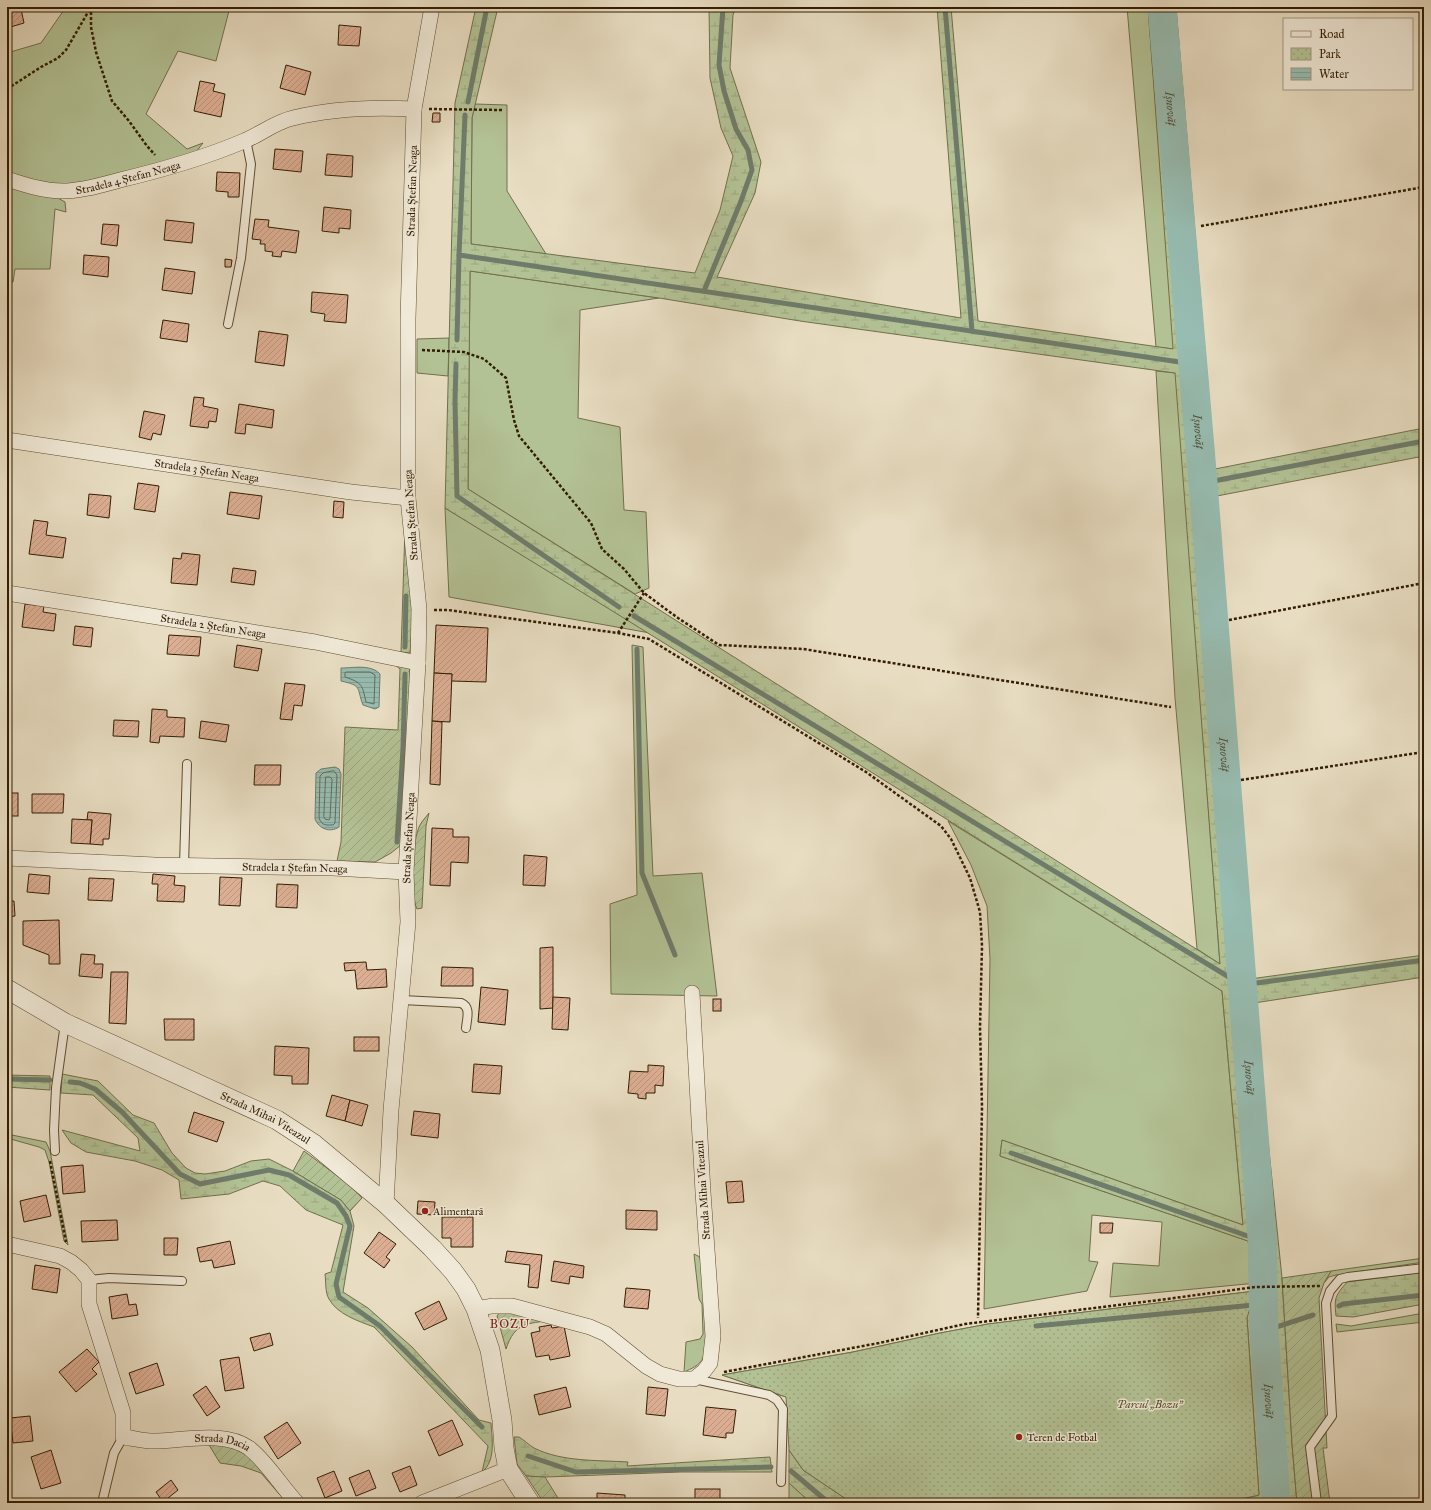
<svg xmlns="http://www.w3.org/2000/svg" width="1431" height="1510" font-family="'IM FELL Great Primer',serif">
	<defs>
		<pattern id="wetland-marsh" width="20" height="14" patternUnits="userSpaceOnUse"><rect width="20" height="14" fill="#b3c295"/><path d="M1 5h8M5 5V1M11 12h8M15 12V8" fill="none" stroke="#9aa67f"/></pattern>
		<pattern id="park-dots" width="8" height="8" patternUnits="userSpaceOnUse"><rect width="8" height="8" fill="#b3c295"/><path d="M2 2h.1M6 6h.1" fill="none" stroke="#9aa67f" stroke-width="1.8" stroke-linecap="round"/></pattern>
		<pattern id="garden-furrows" width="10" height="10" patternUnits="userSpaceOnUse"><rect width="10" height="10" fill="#b3c295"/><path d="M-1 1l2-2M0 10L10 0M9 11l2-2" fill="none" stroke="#9aa67f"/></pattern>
		<pattern id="water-rules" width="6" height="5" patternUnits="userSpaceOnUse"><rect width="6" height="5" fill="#97bcb1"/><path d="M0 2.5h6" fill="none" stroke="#83a197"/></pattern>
		<pattern id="building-hatch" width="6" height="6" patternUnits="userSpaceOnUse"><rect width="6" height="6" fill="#dcae93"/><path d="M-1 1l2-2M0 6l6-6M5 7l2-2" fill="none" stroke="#bd957d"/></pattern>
	</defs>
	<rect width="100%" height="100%" fill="#e8ddc2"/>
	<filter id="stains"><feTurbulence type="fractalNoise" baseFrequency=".005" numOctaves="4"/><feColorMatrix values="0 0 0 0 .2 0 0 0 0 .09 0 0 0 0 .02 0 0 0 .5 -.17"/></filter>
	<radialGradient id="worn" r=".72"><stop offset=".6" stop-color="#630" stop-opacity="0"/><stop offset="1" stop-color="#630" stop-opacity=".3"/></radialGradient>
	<g fill="#b3c295" stroke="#72704c">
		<polygon points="66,7 230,7 216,61 178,51 146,114 187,149 203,143 196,152 153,166 68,186 47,184 7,173 7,53 41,43"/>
		<polygon points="1127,7 1148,7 1174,349 1156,347"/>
		<polygon points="475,104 507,105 507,191 546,254 471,244 472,118"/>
		<polygon points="7,185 56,197 65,202 66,212 55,209 50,269 15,269 13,282 7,281"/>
		<polygon points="470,271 659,298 580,310 578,418 620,427 624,510 646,512 649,588 635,594 468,489"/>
		<polygon points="449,338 448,376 417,373 417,339"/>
		<polygon points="1156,371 1176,373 1220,964 1197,949 1175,698"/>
		<polygon points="445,508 650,633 449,597"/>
		<polygon points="632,645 643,647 653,876 702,873 717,996 611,994 610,904 637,895"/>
		<polygon points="948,821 1222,991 1243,1225 1002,1140 1000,1156 1248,1241 1257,1283 1110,1297 1113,1263 1159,1266 1162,1222 1092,1215 1089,1261 1098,1262 1087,1291 984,1309 990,959 987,906 971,865"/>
		<polygon points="7,1134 46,1142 50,1151 68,1245 64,1241 49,1162 45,1150 39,1147 7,1138"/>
		<path d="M694 1254 700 1257C703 1281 712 1337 703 1358 700 1365 691 1369 684 1372L686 1342 700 1339 703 1334 702 1304 699 1299Z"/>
		<polygon points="1424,1258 1424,1262 1336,1275 1329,1277 1324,1283 1331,1271"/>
		<polygon points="1424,1313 1424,1322 1337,1332 1336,1324 1351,1326"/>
		<polygon points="789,1483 811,1503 789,1503"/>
	</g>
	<g fill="url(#wetland-marsh)" stroke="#72704c" fill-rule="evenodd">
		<path d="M476 7H498L472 118 471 244 695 273 720 210 733 156 721 128 710 78 709 7H736L733 15 730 68 761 162 755 193 717 277 961 318 937 7H951L978 321 1173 349 1148 7H1176L1215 469 1424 428V456L1217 496 1250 979 1424 955V977L1254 1003 1282 1278 1292 1444 1297 1503H1224L1259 1495 1247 1318 786 1397 722 1375 853 1352 940 1333 988 1324 1255 1291 1257 1283 1248 1241 1000 1156 1002 1140 1243 1225 1222 991C963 830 705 667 445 508L455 103ZM470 271 659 298 800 321 1175 373 1220 964 468 489Z"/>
		<path d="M62 1074 98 1081 133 1115 154 1123 172 1153 186 1168 195 1173 205 1174 225 1171 251 1161 269 1159 293 1171 341 1200 350 1211 354 1226 343 1292 368 1308 412 1347 479 1420 491 1423C492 1439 496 1461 482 1472L488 1446 374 1327C358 1321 337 1314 329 1299 325 1293 326 1281 325 1274L331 1272 343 1225 306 1210 280 1186 263 1181 229 1194 181 1199 179 1180 162 1170 135 1161 86 1152 71 1143 62 1130 140 1151 138 1138 93 1095 61 1093Z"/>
		<polygon points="7,1075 50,1076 50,1090 7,1087"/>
		<path d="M1424 1272V1304L1353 1317 1336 1316C1334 1298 1335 1296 1347 1282Z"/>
		<path d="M514 1437H519C524 1440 529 1445 534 1448 562 1462 597 1460 628 1462L627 1466 770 1457 772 1472H681L545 1477 526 1476 517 1464Z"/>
		<polygon points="789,1450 803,1470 852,1503 811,1503 789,1483"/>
	</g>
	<polygon fill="url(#park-dots)" stroke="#72704c" points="1255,1291 1247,1318 1259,1495 1224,1503 852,1503 803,1470 789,1450 786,1397 722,1375 853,1352 940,1333 988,1324"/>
	<g fill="url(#garden-furrows)" stroke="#72704c">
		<polygon points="405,528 414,605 410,653 401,652"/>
		<polygon points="394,664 407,667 410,670 409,717 401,845 391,853 375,862 337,861 341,842 345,727 398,730 400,669"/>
		<path d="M429 813 426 826 422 908 417 909C410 895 412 839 420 825 422 821 426 817 429 813Z"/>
		<polygon points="304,1151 351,1186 362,1198 350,1211 341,1200 293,1171"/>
		<polygon points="1331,1271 1324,1283 1319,1298 1327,1448 1323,1448 1330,1503 1297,1503 1292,1444 1282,1278"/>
		<path d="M501 1311 552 1320C527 1324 515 1322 506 1349L497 1316Z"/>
		<polygon points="209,1445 226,1445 247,1454 291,1503 287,1503 261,1473 241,1466 220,1463"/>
		<polygon points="526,1476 545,1477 561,1503 544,1503"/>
	</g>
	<g fill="url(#water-rules)" stroke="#6f7c6b">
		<path d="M341 668C353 668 371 664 380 674L379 707 375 709 363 705C356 687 363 686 341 681Z"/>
		<path d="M335 767 339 769 341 774 339 827C330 833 319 829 315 819L316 773 321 769Z"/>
	</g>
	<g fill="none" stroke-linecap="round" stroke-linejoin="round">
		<g stroke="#646c5a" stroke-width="1">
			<path d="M347 672H370L375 675 374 704 366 702C362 685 363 683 345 677V673Z"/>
			<path d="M334 771 337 775 335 823 333 825C326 825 322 826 319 818L320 776 323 773Z"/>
			<polygon points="326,777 330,777 332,779 330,818 329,820 325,819 324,817"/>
		</g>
		<g stroke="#6f7c6b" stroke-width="5">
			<polyline points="945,7 972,331"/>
			<polyline points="468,102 487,7"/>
			<polyline points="465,115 459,255 1193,364"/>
			<polyline points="704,291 741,201 752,170 748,150 736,129 724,91 719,65 723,7"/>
			<polyline points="457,340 459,255"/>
			<polyline points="456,364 455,401 457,496 619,607"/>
			<polyline points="1203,483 1424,441"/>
			<polyline points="634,616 1242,985 1424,960"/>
			<polyline points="405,647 406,596"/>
			<polyline points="637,649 642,873 675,955"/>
			<polyline points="397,842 403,749 405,674"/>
			<polyline points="7,1079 50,1080"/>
			<polyline points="70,1082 80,1083 95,1089 122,1112 180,1174 200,1184 269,1170 289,1175 337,1203 346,1216 350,1226 336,1284 339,1297 380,1326 482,1427"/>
			<polyline points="1011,1153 1262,1241"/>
			<polyline points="1339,1306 1343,1304 1424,1295"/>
			<polyline points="1036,1326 1264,1304"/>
			<polyline points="1264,1331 1313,1315"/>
			<polyline points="528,1456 576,1472 771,1467"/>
			<polyline points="791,1471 829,1503"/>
		</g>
		<path stroke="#97bcb1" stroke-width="29" id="s1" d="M1162 7 1203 483 1262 1237 1264 1331 1276 1503"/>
	</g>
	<g fill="url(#building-hatch)" stroke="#321d02">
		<polygon points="21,9 24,23 7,28 7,12"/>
		<polygon points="339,25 361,27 359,46 338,45"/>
		<polygon points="286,65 311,72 305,95 280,88"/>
		<polygon points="200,81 215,84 213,91 225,94 221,117 194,111"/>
		<polygon points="433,113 440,113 440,122 432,122"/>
		<polygon points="275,149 303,151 301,172 273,169"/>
		<polygon points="327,154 353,156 352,177 325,175"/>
		<polygon points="217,172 240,173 239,197 228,197 228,192 216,191"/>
		<polygon points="324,207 351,210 350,229 339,228 339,233 322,231"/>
		<polygon points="255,219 269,220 268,227 299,231 296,253 282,251 281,257 272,256 273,252 265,251 265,244 260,244 261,240 252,239"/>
		<polygon points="166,220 194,223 192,243 164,240"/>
		<polygon points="103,224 119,225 117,246 101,244"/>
		<polygon points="84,255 109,257 108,277 83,274"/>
		<polygon points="225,259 232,260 231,267 225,267"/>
		<polygon points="165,268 195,272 192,294 162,290"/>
		<polygon points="312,292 348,295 346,323 324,321 325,314 311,312"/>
		<polygon points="163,320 189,324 187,342 160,338"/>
		<polygon points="259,331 288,335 284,366 255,362"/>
		<polygon points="194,397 204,398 203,406 218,409 216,422 209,421 208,428 190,426"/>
		<polygon points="239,404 274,410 272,428 246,424 245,434 235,433"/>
		<polygon points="144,411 165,415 161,435 153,433 151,440 139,437"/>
		<polygon points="138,483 159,486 155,512 134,509"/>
		<polygon points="230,492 262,496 259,519 227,514"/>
		<polygon points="89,494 111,496 109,518 87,515"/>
		<polygon points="334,501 344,502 343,518 333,517"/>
		<polygon points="34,520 48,522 46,535 66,538 63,558 29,554"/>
		<polygon points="182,553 200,555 197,585 171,583 173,558 181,559"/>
		<polygon points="233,568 256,571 254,585 231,582"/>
		<polygon points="25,604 44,606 43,612 56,614 54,631 22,627"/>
		<polygon points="436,625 488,628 486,682 451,681 452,674 434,673"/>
		<polygon points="75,626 93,628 91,647 73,645"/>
		<polygon points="169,635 201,637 199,656 167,654"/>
		<polygon points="237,645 262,649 258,671 234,667"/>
		<polygon points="434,673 452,674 450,722 432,721"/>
		<polygon points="285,683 305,685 302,706 294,705 292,720 280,719"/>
		<polygon points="152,709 167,710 167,717 185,718 184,737 160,736 159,743 150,742"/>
		<polygon points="114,720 139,721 138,737 113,736"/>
		<polygon points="201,721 229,725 226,742 199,738"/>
		<polygon points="432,721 442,722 440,785 430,784"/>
		<polygon points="255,765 281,765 280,785 254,785"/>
		<rect x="7" y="793" width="11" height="23"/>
		<polygon points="32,794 64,794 63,813 32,813"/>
		<polygon points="88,812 111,814 109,839 103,839 103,845 90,844 92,820 87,820"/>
		<polygon points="72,819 92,820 90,844 71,843"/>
		<polygon points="432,828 453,829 453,837 469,837 468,863 451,862 450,886 430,885"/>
		<polygon points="524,855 547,857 545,886 523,885"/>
		<polygon points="29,874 50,876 49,894 27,892"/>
		<polygon points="153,874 175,876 174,885 185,886 184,902 157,901 158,884 152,884"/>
		<polygon points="220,877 242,878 240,906 219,905"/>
		<polygon points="89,878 114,879 112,901 88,900"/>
		<polygon points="277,884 298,885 297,908 276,907"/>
		<polygon points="7,901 14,901 15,916 7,917"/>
		<polygon points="59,920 60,964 49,964 49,955 23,945 23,921"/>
		<polygon points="553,947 553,1008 540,1009 540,948"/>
		<polygon points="81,954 95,955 94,964 103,964 102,978 79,976"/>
		<polygon points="366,962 367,970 386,969 387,987 357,989 355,970 345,971 344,963"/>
		<polygon points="442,967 473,968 473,986 441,986"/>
		<polygon points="111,972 128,972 126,1024 109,1023"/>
		<polygon points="481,987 508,990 505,1025 478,1022"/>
		<polygon points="553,997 570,998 568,1030 552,1029"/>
		<rect x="713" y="999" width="8" height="12"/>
		<polygon points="164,1019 194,1019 194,1040 165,1040"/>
		<rect x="354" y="1037" width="25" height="14"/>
		<polygon points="275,1046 309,1048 308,1084 292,1084 292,1076 274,1075"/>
		<polygon points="474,1064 502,1066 500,1094 472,1092"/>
		<polygon points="648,1065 664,1066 663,1086 655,1085 655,1093 646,1093 646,1099 638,1098 638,1094 628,1093 630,1071 648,1072"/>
		<polygon points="332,1095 350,1100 345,1121 326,1116"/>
		<polygon points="350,1100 368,1105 362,1126 345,1121"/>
		<polygon points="414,1111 440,1114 438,1138 411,1135"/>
		<polygon points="194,1112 224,1122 217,1142 188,1132"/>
		<polygon points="83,1165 85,1192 63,1194 61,1167"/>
		<polygon points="742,1181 744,1202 728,1203 726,1182"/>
		<polygon points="46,1195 51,1216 24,1222 20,1201"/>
		<polygon points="418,1201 435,1202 434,1215 417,1214"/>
		<polygon points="626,1210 657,1211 657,1230 626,1229"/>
		<polygon points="442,1217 473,1217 473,1247 451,1247 451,1238 442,1238"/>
		<polygon points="117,1220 118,1240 82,1242 81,1221"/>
		<polygon points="1100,1223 1113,1223 1112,1233 1100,1233"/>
		<polygon points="379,1232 396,1244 386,1257 390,1260 384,1268 364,1253"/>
		<polygon points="164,1238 178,1238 177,1255 164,1255"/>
		<polygon points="230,1241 235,1264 214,1268 212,1260 200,1262 197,1248"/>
		<polygon points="507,1251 542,1255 538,1288 528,1287 530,1265 505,1262"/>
		<polygon points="554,1261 584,1266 583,1278 570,1276 569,1284 551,1281"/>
		<polygon points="35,1265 60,1269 57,1293 32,1289"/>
		<polygon points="626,1288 650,1290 648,1309 624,1307"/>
		<polygon points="127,1294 129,1305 136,1304 138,1315 112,1319 109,1297"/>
		<polygon points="439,1301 447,1319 424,1330 415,1313"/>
		<polygon points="551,1325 552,1328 564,1326 570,1356 550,1360 549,1355 536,1357 531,1333 540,1331 539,1327"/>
		<polygon points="270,1333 273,1345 254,1351 250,1338"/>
		<polygon points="87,1349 99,1362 92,1369 97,1374 76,1392 59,1372"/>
		<polygon points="239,1357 244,1388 225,1391 220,1360"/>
		<polygon points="157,1363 164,1385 136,1394 129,1373"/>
		<polygon points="206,1386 220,1407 207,1416 193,1395"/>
		<polygon points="566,1387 571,1407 539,1415 534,1395"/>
		<polygon points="648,1387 668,1389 665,1416 646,1414"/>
		<polygon points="706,1407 736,1410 733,1433 726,1433 726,1438 703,1435"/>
		<polygon points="30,1416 33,1441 13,1443 10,1418"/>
		<polygon points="452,1420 463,1445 439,1456 428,1431"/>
		<polygon points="287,1422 301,1443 278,1459 264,1437"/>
		<polygon points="51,1450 61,1483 41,1489 31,1457"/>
		<polygon points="410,1466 417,1485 400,1492 392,1473"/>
		<polygon points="369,1470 376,1488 356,1496 349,1478"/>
		<polygon points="334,1471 342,1491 325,1498 317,1478"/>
		<polygon points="171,1480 178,1490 163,1502 156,1492"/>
		<rect x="695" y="1489" width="25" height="14"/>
		<polygon points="597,1493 625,1495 625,1503 597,1503"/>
	</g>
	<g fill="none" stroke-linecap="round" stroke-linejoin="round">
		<g stroke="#604d32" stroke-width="10">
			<g id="service">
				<polyline points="228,324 241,258 251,164 246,140"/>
				<polyline points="184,865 187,764"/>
				<path d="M402 1000 461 1003C471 1007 467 1018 466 1028"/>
				<polyline points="55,1151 54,1130 56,1088 65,1023"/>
				<polyline points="89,1280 109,1278 182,1281"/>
				<polyline points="694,1379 769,1395 777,1400 783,1409 781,1482"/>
				<polyline points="102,1503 114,1453 123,1437"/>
				<polyline points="1317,1503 1310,1447 1332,1416 1326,1303 1330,1291 1340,1279 1348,1277 1424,1268"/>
			</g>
		</g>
		<g stroke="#604d32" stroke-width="16">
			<g id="minor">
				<path id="s2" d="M7 179C25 185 44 191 63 191 82 191 101 185 120 180 162 170 204 158 244 141 261 134 275 122 293 118 332 108 375 107 414 109"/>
				<path id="s3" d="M7 440 351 492 408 498"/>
				<path id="s4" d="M7 593 315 642 418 663"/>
				<path id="s5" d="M7 858 155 865 333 868 406 872"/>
				<path id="s6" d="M386 1204 391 1110 408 922 406 872 418 663 419 609 408 498V319L414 109 432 7"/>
				<path id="s7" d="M7 1244 60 1256 71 1262 81 1270 89 1280V1304L123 1413V1437C133 1438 143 1441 153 1441 182 1441 224 1430 249 1448 267 1462 281 1486 297 1503"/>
				<polyline points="476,1309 492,1306 512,1306 590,1327 606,1334 646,1366 660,1374 679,1379 694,1379 704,1371 710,1363 713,1336 703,1192 692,993"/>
				<polyline points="422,1503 508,1469"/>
			</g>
		</g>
		<g stroke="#604d32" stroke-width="20">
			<g id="tertiary">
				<path id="s8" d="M7 989 65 1023 277 1120 314 1144 386 1204 432 1248 453 1271 466 1289 476 1309 490 1350 502 1420 504 1448 508 1469 530 1503"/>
			</g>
		</g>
		<g stroke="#321d02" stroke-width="2.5" stroke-dasharray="3 2" stroke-linecap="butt">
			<polyline points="91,7 91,27 96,52 112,101 129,121 147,146 155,155"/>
			<polyline points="7,89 41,67 58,58 66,50 91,7"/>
			<polyline points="429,109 502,110"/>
			<polyline points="1201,226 1424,187"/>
			<polyline points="422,350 464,352 484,359 506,378 514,420 519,436 591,523 602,549 624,569 644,593 678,618 719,645 803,649 1171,707"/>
			<polyline points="434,610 448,610 618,633 649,639 866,772 941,826 951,839 970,878 980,912 982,946 980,1027 982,1107 978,1318"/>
			<polyline points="1229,620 1424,583"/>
			<polyline points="618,633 644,593"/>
			<polyline points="1241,780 1424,752"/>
			<polyline points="50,1161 66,1242"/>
			<polyline points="724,1372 879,1343 965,1324 1167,1299 1255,1287 1320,1286"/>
		</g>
		<use href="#service" stroke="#f0e9d7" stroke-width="8"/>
		<use href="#minor" stroke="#f0e9d7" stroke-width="15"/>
		<use href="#tertiary" stroke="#f0e9d7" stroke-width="19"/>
	</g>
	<g fill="#8f2418" stroke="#f0e9d7" stroke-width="1.5">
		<circle cx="425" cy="1211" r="4"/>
		<circle cx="1019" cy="1437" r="4"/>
	</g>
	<g text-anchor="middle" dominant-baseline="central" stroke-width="3" stroke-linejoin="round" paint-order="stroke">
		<g font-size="11" fill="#321d02" stroke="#f0e9d7">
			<text stroke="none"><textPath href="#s2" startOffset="124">Stradela 4 Ștefan Neaga</textPath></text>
			<text stroke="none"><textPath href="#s6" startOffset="1015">Strada Ștefan Neaga</textPath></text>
			<text stroke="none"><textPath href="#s3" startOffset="202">Stradela 3 Ștefan Neaga</textPath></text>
			<text transform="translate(411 515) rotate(-94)">Strada Ștefan Neaga</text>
			<text stroke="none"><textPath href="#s4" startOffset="209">Stradela 2 Ștefan Neaga</textPath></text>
			<text stroke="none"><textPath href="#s6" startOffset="367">Strada Ștefan Neaga</textPath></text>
			<text stroke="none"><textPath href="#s5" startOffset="288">Stradela 1 Ștefan Neaga</textPath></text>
			<text stroke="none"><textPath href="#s8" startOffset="289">Strada Mihai Viteazul</textPath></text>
			<text transform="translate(703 1190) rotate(-94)">Strada Mihai Viteazul</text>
			<text stroke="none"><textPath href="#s7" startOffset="355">Strada Dacia</textPath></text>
		</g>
		<g font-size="11" fill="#321d02" stroke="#f0e9d7" text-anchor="start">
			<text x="433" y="1211">Alimentară</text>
			<text x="1027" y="1437">Teren de Fotbal</text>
		</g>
		<g font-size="11" font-style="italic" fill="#594f2e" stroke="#f0e9d7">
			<text x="1150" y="1404">Parcul „Bozu”</text>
		</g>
		<g font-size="12" font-style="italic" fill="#504d37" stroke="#f0e9d7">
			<text stroke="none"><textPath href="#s1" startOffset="102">Ișnovăț</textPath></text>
			<text stroke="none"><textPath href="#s1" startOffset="426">Ișnovăț</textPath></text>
			<text stroke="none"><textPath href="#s1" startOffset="750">Ișnovăț</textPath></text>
			<text stroke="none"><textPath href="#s1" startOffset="1074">Ișnovăț</textPath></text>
			<text stroke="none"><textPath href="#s1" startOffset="1398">Ișnovăț</textPath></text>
		</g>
		<g font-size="13" letter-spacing="1" fill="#7a1f14" stroke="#f0e9d7">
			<text x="510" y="1324">BOZU</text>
		</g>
	</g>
	<rect width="1431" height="1510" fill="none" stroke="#e8ddc2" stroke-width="24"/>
	<rect x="8" y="8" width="1415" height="1494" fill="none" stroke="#321d02" stroke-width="2"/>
	<rect x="12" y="12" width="1407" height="1486" fill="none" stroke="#321d02"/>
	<rect x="1283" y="18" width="130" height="72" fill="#f0e9d7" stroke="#a49782"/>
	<rect x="1291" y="31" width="20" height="6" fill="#f0e9d7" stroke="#a49782"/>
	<text x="1319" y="38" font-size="12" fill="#321d02">Road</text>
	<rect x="1291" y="48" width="20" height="12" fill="url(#park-dots)" stroke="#a49782"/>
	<text x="1319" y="58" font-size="12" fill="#321d02">Park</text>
	<rect x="1291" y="68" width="20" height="12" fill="url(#water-rules)" stroke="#a49782"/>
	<text x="1319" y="78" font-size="12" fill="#321d02">Water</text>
	<rect width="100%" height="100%" filter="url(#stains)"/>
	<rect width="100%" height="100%" fill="url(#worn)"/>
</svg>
